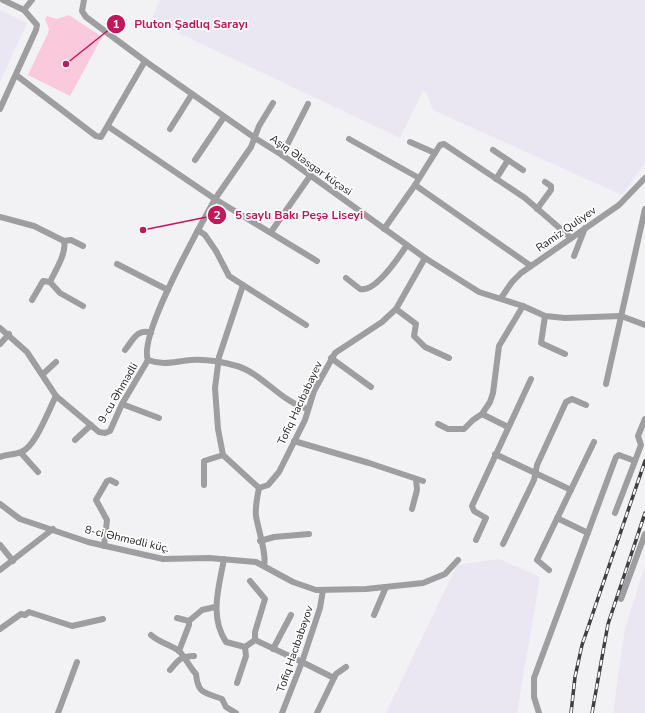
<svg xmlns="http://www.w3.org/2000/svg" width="645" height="713" font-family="'Nunito Sans',sans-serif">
	<rect width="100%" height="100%" fill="#f2f1f4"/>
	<g fill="#ebe7f2">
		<polygon points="160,0 645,0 645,163 622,195 433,110 426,93 423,91 400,138 151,20"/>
		<polygon points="0,10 27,23 0,82"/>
		<polygon points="499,559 540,577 517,713 386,713 457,565"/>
		<polygon points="645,566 645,713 613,713 625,628"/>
	</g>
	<polygon fill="#facadc" points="69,15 102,37 70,96 28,75 48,33 49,29 45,19 47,16 57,19"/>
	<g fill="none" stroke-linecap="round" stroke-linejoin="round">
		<g stroke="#9e9ea0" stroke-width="6">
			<polyline points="84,0 82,11 86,17 145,61 255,138 282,155 425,258 479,292 523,306 545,316 565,318 621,316 645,325"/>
			<polyline points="24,10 32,0"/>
			<polyline points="16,75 96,136 101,137 145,61"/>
			<polyline points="0,109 36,30 37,25 24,10 3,0"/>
			<polyline points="109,127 215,199 317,261"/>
			<polyline points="170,129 192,94"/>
			<polyline points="349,139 419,178"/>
			<polyline points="410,142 435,153"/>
			<polyline points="493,150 523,170"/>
			<polyline points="282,155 308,104"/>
			<polyline points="195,160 224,117"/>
			<polyline points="496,179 508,160"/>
			<polyline points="415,185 531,266"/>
			<polyline points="537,209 551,190 551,186 545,182"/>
			<polyline points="0,217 34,226 64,241 71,240 83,246"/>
			<polyline points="384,229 415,185 440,145 444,144 525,198 571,238"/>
			<polyline points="271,232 310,176"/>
			<polyline points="574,256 585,228"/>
			<polyline points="117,264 168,290"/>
			<path d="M346 278 360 289C375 293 399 257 407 245"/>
			<polyline points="50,282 60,293 83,306"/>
			<polyline points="243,285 306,325"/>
			<polyline points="501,298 512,282 521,273 619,205 645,178"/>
			<path d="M32 300 43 281 50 282C55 271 67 253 64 241"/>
			<polyline points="396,309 416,324 414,336 425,347 449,358"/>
			<polyline points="545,316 541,343 565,354"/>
			<polyline points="0,328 27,352 56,396 99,432 105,433 110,431 122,404 148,360"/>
			<polyline points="0,344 9,334"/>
			<path d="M125 350C133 340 137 328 151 333"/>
			<polyline points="331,358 371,387"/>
			<path d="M148 360C164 366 176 361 191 360 206 359 223 362 237 366 263 374 281 402 308 409"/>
			<path d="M148 360C139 338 186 253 198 230"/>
			<polyline points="43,374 56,362"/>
			<polyline points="606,384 645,209"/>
			<polyline points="122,404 159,418"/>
			<polyline points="482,414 508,427"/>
			<polyline points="438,424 448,429 464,429 473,420 482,414 490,402 493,393 499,346 523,306"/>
			<polyline points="75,440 91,425"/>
			<polyline points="294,441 369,463 423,481"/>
			<polyline points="21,453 38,472"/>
			<polyline points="495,454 571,490"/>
			<path d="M0 457C7 454 14 455 21 452 35 448 49 409 56 396"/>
			<polyline points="204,485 204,461 223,455"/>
			<polyline points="259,488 268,485 279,472 305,420 314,391 335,353 382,322 396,309 425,258"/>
			<polyline points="0,504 20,519 88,542 163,559 209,558 256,562 293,582 316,590 366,589 423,583 445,574 458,560"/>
			<polyline points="412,509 417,490 416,479"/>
			<polyline points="615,513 635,461"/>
			<polyline points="557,518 588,533"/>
			<polyline points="476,540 486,518 474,511 472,506 531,379"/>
			<polyline points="260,541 274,537 309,534"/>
			<polyline points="503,544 534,480 537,465 566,402 572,399 586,405"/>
			<polyline points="0,545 13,561"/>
			<polyline points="104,546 107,520 96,500 107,481 110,480 116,483"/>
			<path d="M224 559C219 587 209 616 226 642L245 647 255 640 302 662 334 678"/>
			<path d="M264 565C267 555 258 529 256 516 255 507 257 498 259 488L223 455 218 429 215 388 219 357 243 285 229 276 216 251 205 235 198 230 215 199 251 147 259 126 273 103"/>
			<polyline points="0,570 53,529"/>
			<polyline points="549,570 537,560 594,442"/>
			<polyline points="250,581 265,599 255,632 255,640"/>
			<polyline points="621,599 645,534"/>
			<polyline points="374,615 386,587"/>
			<polyline points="177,618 189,621 202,610 215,607"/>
			<polyline points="0,629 21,614 25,615 29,612 72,626 103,619"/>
			<path d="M151 635C160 643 171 645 179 651 184 655 190 668 196 674 198 694 204 692 222 699L226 707 236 713"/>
			<polyline points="273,649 291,615"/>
			<polyline points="179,651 189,625 189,621"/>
			<path d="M170 670C178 660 181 656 194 656"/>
			<polyline points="237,683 246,656 245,647"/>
			<polyline points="58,713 77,662"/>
			<polyline points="282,713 302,662 320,608 323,590"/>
			<polyline points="317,713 336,674 346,667"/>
			<polyline points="539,713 534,697 534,678 616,457 619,455 635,461 641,445 638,436 645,419"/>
		</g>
		<g stroke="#3f3e40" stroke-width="3.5">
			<g id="rail">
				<polyline points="571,713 575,677 582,645 645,461"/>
				<polyline points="592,713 608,624 645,513"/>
			</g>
		</g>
		<use href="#rail" stroke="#fff" stroke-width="2" stroke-dasharray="6" stroke-linecap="butt"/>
	</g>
	<g text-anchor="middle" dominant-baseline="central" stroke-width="3.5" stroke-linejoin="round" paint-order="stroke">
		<g font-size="11" fill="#242325" stroke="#fff">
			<text transform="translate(311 165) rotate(35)">Aşıq Ələsgər küçəsi</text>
			<text transform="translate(566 229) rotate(-35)">Ramiz Quliyev</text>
			<text transform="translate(118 393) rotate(-60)">9-cu Əhmədli</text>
			<text transform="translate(300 403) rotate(-65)">Tofiq Hacıbabayev</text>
			<text transform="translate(127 539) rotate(13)">8-ci Əhmədli küç.</text>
			<text transform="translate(295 649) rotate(-71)">Tofiq Hacıbabəyov</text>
		</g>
	</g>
	<path fill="none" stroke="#c2185b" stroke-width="1.5" d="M66 64L116 24M143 230L217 215"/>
	<g fill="#c2185b" stroke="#fff" stroke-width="1.5">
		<circle cx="66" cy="64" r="4"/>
		<circle cx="143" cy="230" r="4"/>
		<circle cx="116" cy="24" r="10"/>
		<circle cx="217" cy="215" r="10"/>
	</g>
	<g font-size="12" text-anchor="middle" font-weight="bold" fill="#fff">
		<text x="116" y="28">1</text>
		<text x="217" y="219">2</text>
	</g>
	<g font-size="12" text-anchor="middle" font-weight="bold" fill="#c2185b" stroke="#fff" stroke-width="3.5" stroke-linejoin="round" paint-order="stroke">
		<text x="191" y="28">Pluton Şadlıq Sarayı</text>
		<text x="299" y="219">5 saylı Bakı Peşə Liseyi</text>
	</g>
</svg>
